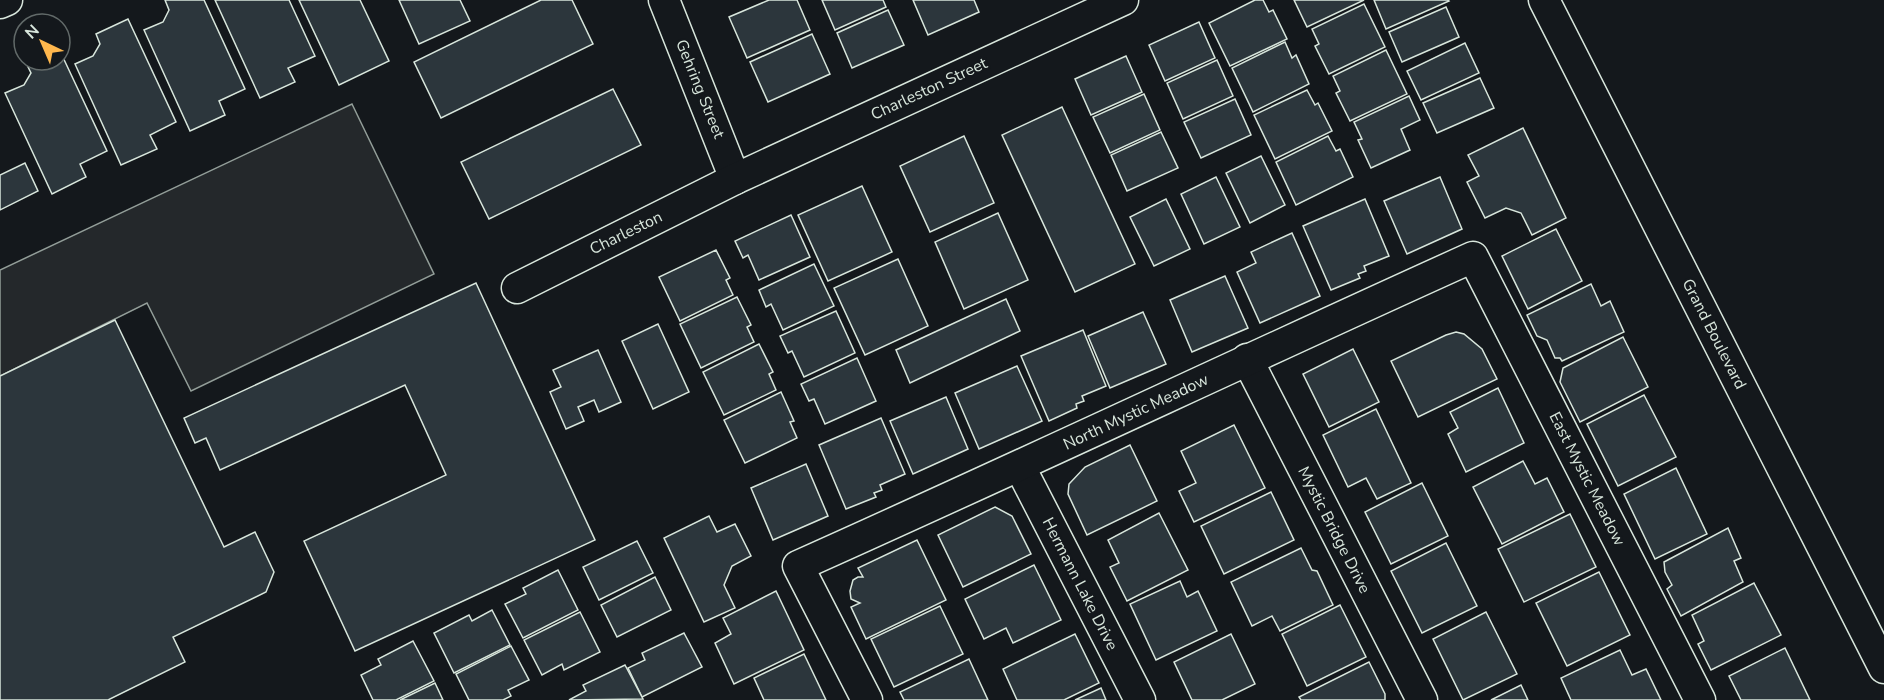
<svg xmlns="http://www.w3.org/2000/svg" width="1884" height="700" font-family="'Nunito Sans',sans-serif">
	<rect width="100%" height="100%" fill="#14181c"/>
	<polygon fill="#24282b" stroke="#939e99" stroke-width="1.5" points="352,104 434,274 191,391 147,303 0,376 0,270"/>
	<g fill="#2c363c" stroke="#d8e6dc" stroke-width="1.5">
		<polygon points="165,0 204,0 245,89 219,101 225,115 190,131 144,30 163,22 169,10"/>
		<polygon points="215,0 289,0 315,56 288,68 295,82 260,98"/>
		<polygon points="299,0 360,0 389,61 339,85"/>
		<polygon points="399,0 460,0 470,21 419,44"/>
		<polygon points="541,0 572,0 593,44 441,118 414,62"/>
		<polygon points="769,0 797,0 810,30 747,58 729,17"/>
		<polygon points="822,0 883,0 886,7 835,30"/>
		<polygon points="913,0 974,0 979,12 928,35"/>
		<polygon points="1255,0 1263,0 1269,12 1273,10 1287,39 1230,66 1209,23"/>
		<polygon points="1294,0 1364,0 1307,27"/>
		<polygon points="1374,0 1448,0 1449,1 1386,29"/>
		<polygon points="1364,4 1385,47 1329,74 1315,46 1319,44 1312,29"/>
		<polygon points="1446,7 1459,37 1402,62 1389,32"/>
		<polygon points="888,10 904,45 852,68 837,33"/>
		<polygon points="128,19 176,122 150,135 157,149 121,165 75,64 93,56 100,44 96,34"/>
		<polygon points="1199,22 1215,58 1165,81 1149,45"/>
		<polygon points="812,34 830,74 768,102 750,62"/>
		<polygon points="1285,42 1292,58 1296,55 1309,84 1253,112 1232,68"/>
		<polygon points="1465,43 1479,73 1421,100 1407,71"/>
		<polygon points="1386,50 1407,94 1350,121 1336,93 1340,91 1333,76"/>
		<polygon points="60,51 107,151 80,164 86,177 52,194 5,93 24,85 31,73 26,63 33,60 60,60"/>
		<polygon points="1126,56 1142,92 1091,115 1075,79"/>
		<polygon points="1217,60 1233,96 1183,119 1167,83"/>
		<polygon points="1480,78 1494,108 1437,133 1423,103"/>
		<polygon points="613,89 641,145 489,219 461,162"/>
		<polygon points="1307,90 1315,105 1318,103 1332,131 1275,159 1254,115"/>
		<polygon points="1144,94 1160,130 1110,153 1093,117"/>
		<polygon points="1409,96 1420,120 1401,129 1410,150 1371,168 1358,140 1362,139 1354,122"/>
		<polygon points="1235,99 1251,135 1201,158 1184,122"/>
		<polygon points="1062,107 1135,264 1075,292 1002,135"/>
		<polygon points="1523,128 1566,218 1532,235 1521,213 1506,208 1485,218 1467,182 1479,176 1468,155"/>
		<polygon points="1161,132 1178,168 1127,191 1111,155"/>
		<polygon points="964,136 994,203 930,232 900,166"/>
		<polygon points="1328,136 1336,151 1340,149 1353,177 1296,205 1276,162"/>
		<polygon points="1261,156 1285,205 1250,223 1226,173"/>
		<polygon points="25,163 38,191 0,210 0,175"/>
		<polygon points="1216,177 1240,227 1204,244 1181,194"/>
		<polygon points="1440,177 1462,229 1407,254 1384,201"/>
		<polygon points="862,186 892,252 828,281 798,215"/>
		<polygon points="1166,199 1190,249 1154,266 1130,217"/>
		<polygon points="1365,199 1389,256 1364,266 1366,271 1358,274 1360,278 1331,290 1303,226"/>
		<polygon points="998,213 1028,280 964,309 935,242"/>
		<polygon points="791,215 810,257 759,280 748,255 743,258 735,241"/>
		<polygon points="1556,229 1582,281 1528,309 1502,256"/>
		<polygon points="1292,233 1320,296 1260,323 1237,272 1256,263 1251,252"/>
		<polygon points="716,250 730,278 726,280 733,295 680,321 659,277"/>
		<polygon points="898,259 928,326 865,355 834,288"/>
		<polygon points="814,264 834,306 783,330 771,304 766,307 759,290"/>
		<polygon points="1225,276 1248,328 1192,352 1170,300"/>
		<polygon points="476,283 595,540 355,651 304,541 446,475 405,385 220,470 206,438 195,443 184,418"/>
		<polygon points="1591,284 1601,306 1610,301 1624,332 1562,361 1560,358 1555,358 1547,340 1537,336 1527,315"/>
		<polygon points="737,297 751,325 747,327 754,342 701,368 680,324"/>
		<polygon points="1006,299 1020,331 910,383 896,350"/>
		<polygon points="836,311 855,353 804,377 792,351 788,353 780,336"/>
		<polygon points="1143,312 1166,364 1110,388 1088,336"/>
		<polygon points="115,320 224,547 255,532 274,572 266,592 173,637 185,662 108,700 0,700 0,376"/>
		<polygon points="658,324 689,392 653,409 622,341"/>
		<polygon points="1083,330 1106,386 1082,396 1084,401 1076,404 1077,408 1049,421 1021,356"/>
		<polygon points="1456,332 1464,334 1482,349 1497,379 1418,417 1391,361 1446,335"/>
		<polygon points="1623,337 1648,387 1580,422 1560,382 1563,368"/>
		<polygon points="759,344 773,372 769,374 776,390 724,415 703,372"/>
		<polygon points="1353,349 1379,402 1329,427 1303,374"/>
		<polygon points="598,350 621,402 599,412 594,400 578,407 584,421 566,429 550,392 561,387 553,370"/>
		<polygon points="857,358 876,401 825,424 814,399 809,401 801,384"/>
		<polygon points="1017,366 1042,421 979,449 955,393"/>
		<polygon points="1498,388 1524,443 1466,472 1448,434 1458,428 1450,412"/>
		<polygon points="781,392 794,421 790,422 797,438 745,463 724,420"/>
		<polygon points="1644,395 1676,457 1618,486 1587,424"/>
		<polygon points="946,397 968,449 913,474 890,421"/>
		<polygon points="1376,409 1411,483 1377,499 1366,478 1348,487 1323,435"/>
		<polygon points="881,418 905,474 880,485 882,490 874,493 876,497 846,509 819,445"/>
		<polygon points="1234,425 1265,488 1194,522 1179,491 1196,483 1181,451"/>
		<polygon points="1130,445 1157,501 1087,535 1068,494 1069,484 1085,467"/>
		<polygon points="1523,461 1535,484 1547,478 1564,512 1502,544 1473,487"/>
		<polygon points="806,464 828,516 773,540 751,488"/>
		<polygon points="1676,468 1707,534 1655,559 1624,494"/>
		<polygon points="1422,483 1448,536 1391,564 1365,512"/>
		<polygon points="1271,492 1294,540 1224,574 1201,526"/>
		<polygon points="995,507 1012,516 1031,554 963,587 938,535"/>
		<polygon points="1159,513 1188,570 1127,601 1110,567 1119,563 1108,540"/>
		<polygon points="1570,514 1596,567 1524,602 1498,549"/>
		<polygon points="709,516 717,532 735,524 751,556 732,566 724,585 735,608 704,622 664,538"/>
		<polygon points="1728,528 1741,558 1734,561 1743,582 1681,616 1667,589 1672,585 1665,572 1664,562"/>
		<polygon points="917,540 946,600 866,639 851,607 860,603 851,599 850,591 853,580 858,577 863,577 858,568"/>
		<polygon points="637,541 653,573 599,600 583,567"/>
		<polygon points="1446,543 1477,606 1422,633 1391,571"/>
		<polygon points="1301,548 1312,570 1317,571 1333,605 1280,631 1272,616 1252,626 1231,582"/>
		<polygon points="1034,565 1061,620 1013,643 1006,628 984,639 965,599"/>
		<polygon points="558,570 578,610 523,638 505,604 526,594 523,588"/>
		<polygon points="1599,572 1630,635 1567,666 1536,603"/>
		<polygon points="655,577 671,610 617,637 601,605"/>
		<polygon points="1180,581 1187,597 1198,591 1217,631 1156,660 1130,604"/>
		<polygon points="1754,583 1781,635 1711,670 1698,644 1704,641 1692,615"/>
		<polygon points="776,591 804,650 734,684 715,643 731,634 723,618"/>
		<polygon points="1340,605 1366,657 1307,686 1282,634"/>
		<polygon points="940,606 963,654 894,687 871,639"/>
		<polygon points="492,610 510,645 454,673 434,633 469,615 472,621"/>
		<polygon points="580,612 600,652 564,670 562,664 542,675 524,640"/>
		<polygon points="1486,612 1517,674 1463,700 1433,639"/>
		<polygon points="684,633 702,667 642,697 628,668 645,660 642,653"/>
		<polygon points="1075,634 1099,683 1064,700 1017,700 1003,669"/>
		<polygon points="1231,634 1255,684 1222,700 1192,700 1174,662"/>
		<polygon points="413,641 434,681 396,700 373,700 361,675 381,665 378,659"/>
		<polygon points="511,646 529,680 508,690 511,696 503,700 469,700 456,674"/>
		<polygon points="1785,648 1810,700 1741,700 1729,676"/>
		<polygon points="1620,650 1632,675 1646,669 1661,700 1571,700 1561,678"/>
		<polygon points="804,654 826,700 764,700 754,678"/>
		<polygon points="969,659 988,700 904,700 900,692"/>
		<polygon points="1369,662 1385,694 1385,700 1301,700 1299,697"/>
		<polygon points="625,665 643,699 569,700 586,691 583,685"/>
		<polygon points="435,683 443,700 400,700"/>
		<polygon points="1521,685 1528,700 1491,700"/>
		<polygon points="1101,688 1106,700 1075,700"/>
	</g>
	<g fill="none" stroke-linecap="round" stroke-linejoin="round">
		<g stroke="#d8e6dc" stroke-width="33">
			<g id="street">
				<polyline points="664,0 735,179"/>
				<polyline points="1544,0 1884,668"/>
				<polyline points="0,3 7,0"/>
				<polyline points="517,288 735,179 1123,0"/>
				<polyline points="1247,359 1422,700"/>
				<polyline points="1020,467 1140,700"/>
				<path d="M867 700 798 566C1024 465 1247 359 1473 257L1700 700"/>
			</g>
		</g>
		<use href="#street" stroke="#14181c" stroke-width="30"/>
	</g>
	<g text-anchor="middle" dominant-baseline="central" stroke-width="4.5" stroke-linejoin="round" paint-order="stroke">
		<g font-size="16" fill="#d8e6dc" stroke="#14181c">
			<text transform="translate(700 89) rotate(68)">Gehring Street</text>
			<text transform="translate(929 89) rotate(-25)">Charleston Street</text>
			<text transform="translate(626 233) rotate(-26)">Charleston</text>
			<text transform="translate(1714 334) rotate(63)">Grand Boulevard</text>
			<text transform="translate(1136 412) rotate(-25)">North Mystic Meadow</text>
			<text transform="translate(1587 479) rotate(63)">East Mystic Meadow</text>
			<text transform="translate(1334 530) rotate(63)">Mystic Bridge Drive</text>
			<text transform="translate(1080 584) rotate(63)">Hermann Lake Drive</text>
		</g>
	</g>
	<g transform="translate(42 42) rotate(316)"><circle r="28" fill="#14181c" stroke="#626a69" stroke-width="1.5"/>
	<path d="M0-4.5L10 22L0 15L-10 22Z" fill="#ffb74d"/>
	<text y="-9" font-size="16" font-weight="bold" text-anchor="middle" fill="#d8e6dc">N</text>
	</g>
</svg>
